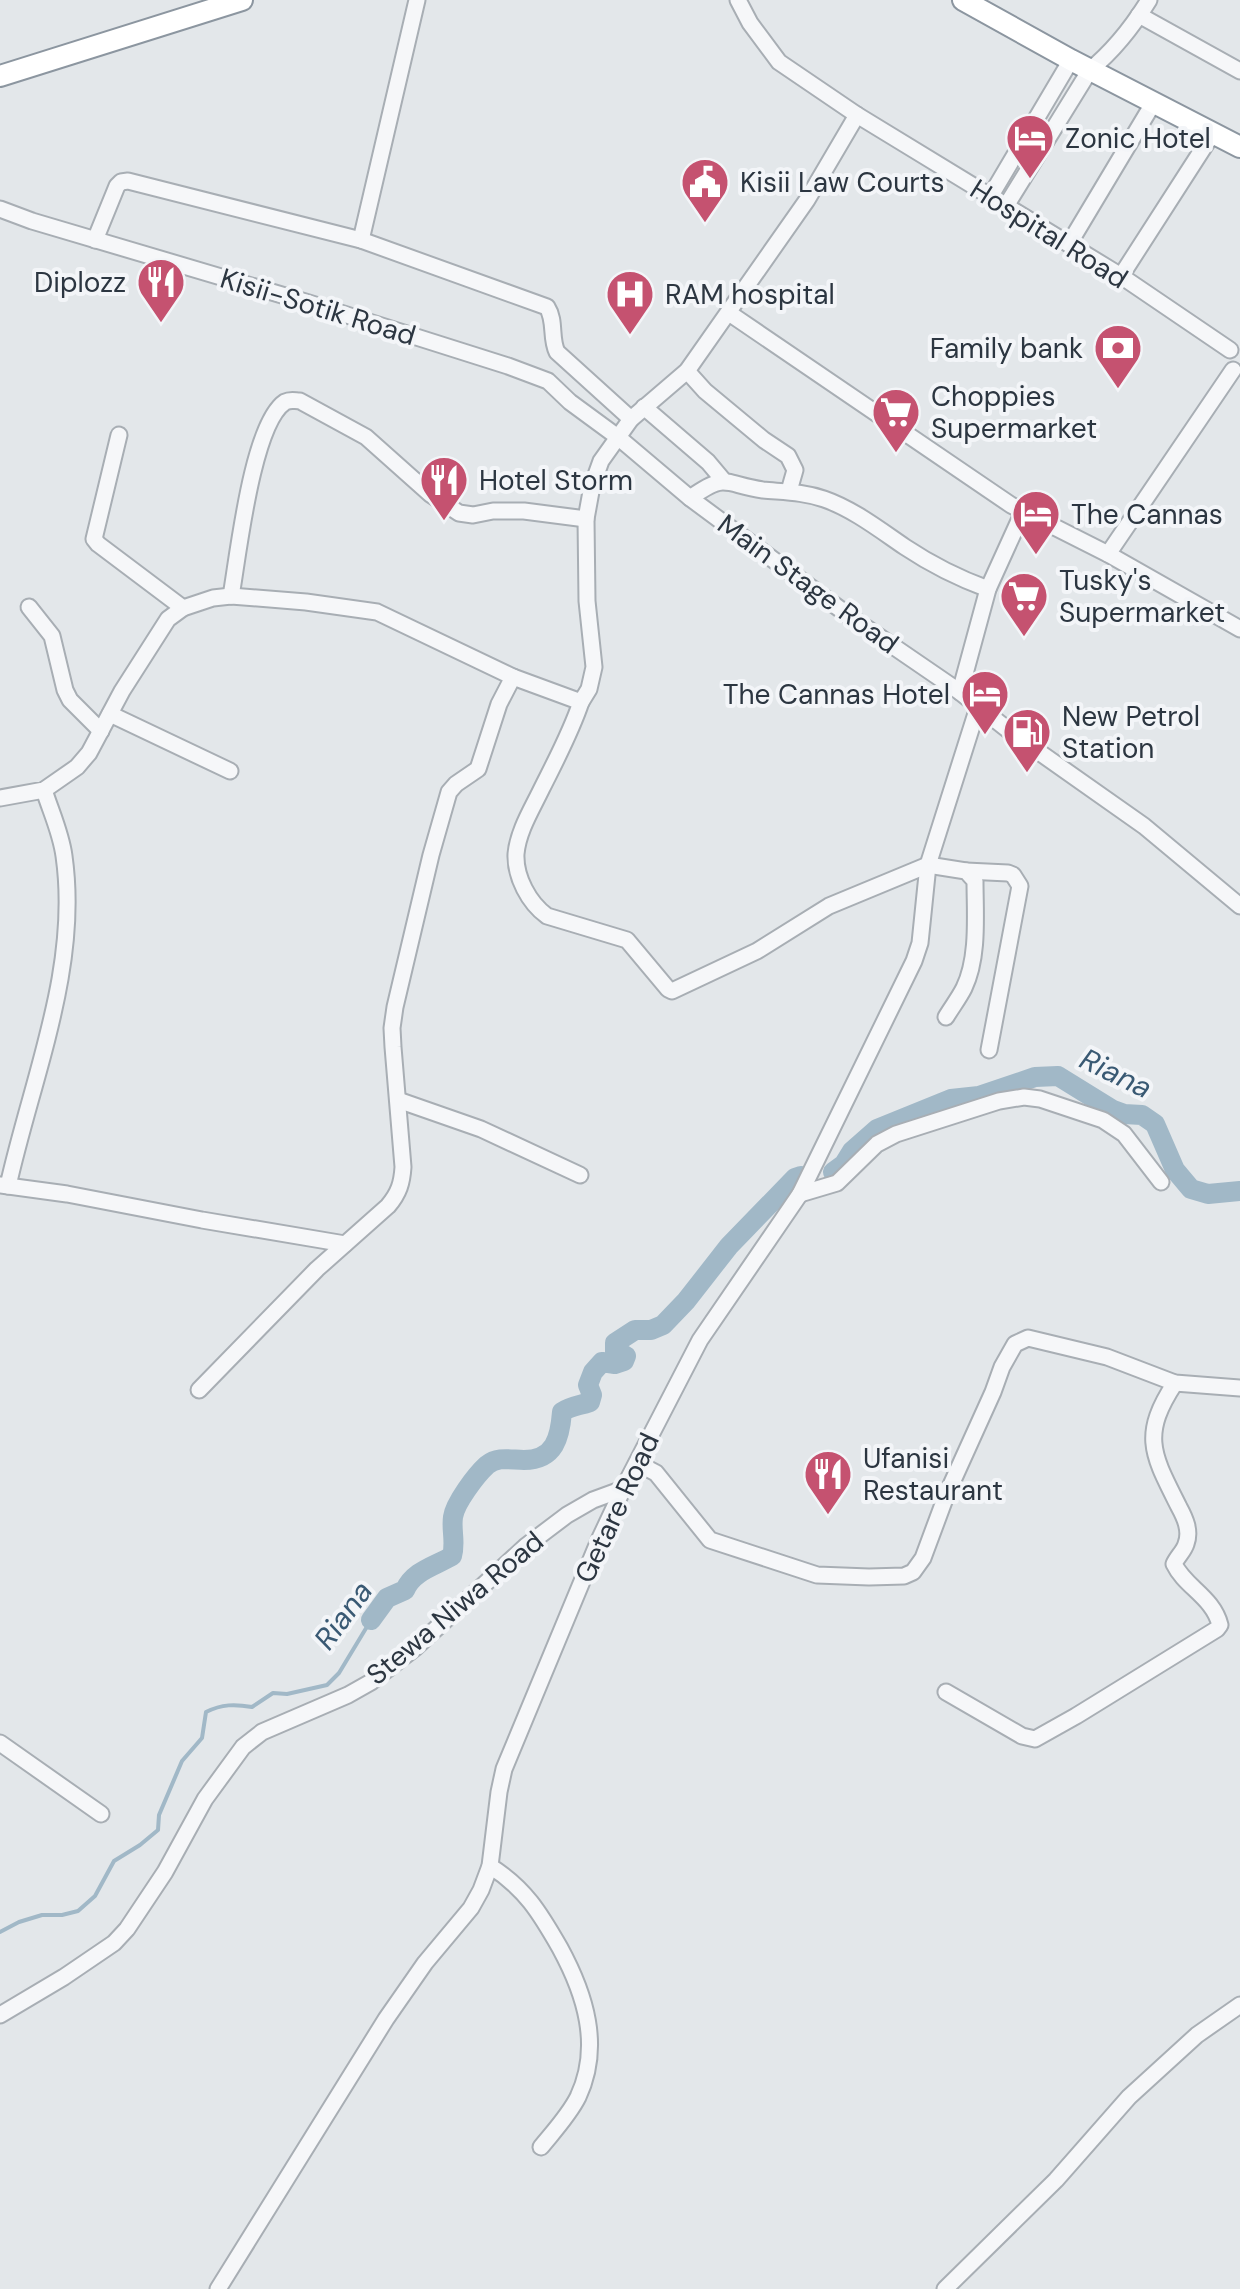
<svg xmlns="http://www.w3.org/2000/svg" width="1240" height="2289" font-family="'DM Sans',sans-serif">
	<rect width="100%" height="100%" fill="#e3e7ea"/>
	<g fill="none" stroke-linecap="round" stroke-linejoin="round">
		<path stroke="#a1b8c7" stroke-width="4" d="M0 1932 19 1922 42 1915H62L78 1911 95 1896 114 1861 140 1845 158 1830 159 1815 182 1761 202 1738 206 1712C222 1704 235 1704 252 1707L273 1693 287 1694 327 1685 339 1673 371 1620"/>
		<g stroke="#a1b8c7" stroke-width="20">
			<polyline points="833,1172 844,1164 852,1151 877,1129 951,1099 979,1096 1035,1077 1058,1076 1113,1110 1124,1114 1142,1115 1155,1124 1175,1170 1191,1189 1208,1194 1240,1191"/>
			<path d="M371 1620 387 1598 405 1590C413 1571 435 1566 452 1556 456 1542 451 1531 453 1517 455 1503 476 1475 487 1465 498 1456 511 1460 524 1460 555 1460 560 1437 562 1412 572 1405 579 1406 590 1402L592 1395 588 1385 593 1372 602 1362 615 1364 624 1361 626 1356 615 1352V1343L635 1330H651L663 1325 686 1301 729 1246 795 1178 801 1176"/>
		</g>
		<g stroke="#a8aeb4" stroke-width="19">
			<g id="minor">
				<polyline points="738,0 750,23 779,62 857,115 1121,276 1230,350"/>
				<polyline points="1139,15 1240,71"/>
				<polyline points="990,197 1071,60"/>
				<path d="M1006 206 1090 70C1113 51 1133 26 1149 0"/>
				<polyline points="0,209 32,221 309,303 508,366 548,381 570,402 619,438 690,498 852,618 960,692 1012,733 1144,826 1240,906"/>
				<path d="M95 240 117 186 121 182 128 181 361 240 547 307C556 321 550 338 557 352L631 419"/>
				<polyline points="361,240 417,0"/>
				<polyline points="1069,244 1154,102"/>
				<polyline points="1121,276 1213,133"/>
				<polyline points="729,313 1011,505 1108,554 1240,629"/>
				<polyline points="687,371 705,391 764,440 788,456 795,470 789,491"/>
				<polyline points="644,407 708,462 724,481"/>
				<polyline points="119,435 94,539 98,544 183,608"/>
				<path d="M690 498C727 472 723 484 763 490 784 492 804 492 824 499 853 509 880 530 905 547 932 565 958 578 988 589"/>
				<polyline points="1108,554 1233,370"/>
				<path d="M231 596C238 557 252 424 285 402 291 399 295 401 300 401L366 437 430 494 459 513 473 515 493 511H524L586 519"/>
				<polyline points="29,607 52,636 65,690 70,700 101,731"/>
				<polyline points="960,692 988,589 1023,512"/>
				<path d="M581 702C571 732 556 760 542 788 532 809 518 831 516 854 515 877 529 903 547 916L627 940 668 989 672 991 757 951 829 906 928 865 966 871 975 881C975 914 979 957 964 988 959 998 952 1007 946 1017"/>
				<polyline points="110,714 230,771"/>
				<polyline points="0,798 44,790 77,767 89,753 122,691 168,619 183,608 213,598 231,596 306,602 377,612 513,677 581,702 589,689 594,667 587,601 586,519 592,486 601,461 631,419 687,371 807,200 857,115"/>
				<polyline points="966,871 1008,873 1013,875 1020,886 989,1050"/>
				<polyline points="398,1100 481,1129 580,1175"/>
				<polyline points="0,1185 67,1194 202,1220 345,1244"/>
				<path d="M8 1186C32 1078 80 968 64 856 61 833 51 812 44 790"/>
				<polyline points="800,1194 837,1183 877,1144 896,1134 999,1101 1024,1097 1040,1099 1103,1120 1124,1134 1161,1182"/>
				<path d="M199 1390 317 1269 388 1206C399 1193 402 1183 403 1167L393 1047 392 1028 395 1007 431 855 449 792 456 784 478 769 499 704 513 677"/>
				<polyline points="637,1463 656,1473 710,1540 817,1575 869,1577 904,1576 913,1572 923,1558 946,1496 993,1392 1002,1367 1015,1344 1028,1338 1107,1357 1175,1383 1240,1388"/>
				<path d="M946 1692 1022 1736 1035 1739 1076 1716 1217 1629 1220 1625C1213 1597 1185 1587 1174 1564 1177 1557 1184 1551 1186 1544 1191 1531 1185 1518 1179 1507 1153 1455 1140 1436 1175 1383"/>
				<polyline points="0,1743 101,1814"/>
				<path d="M490 1866C525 1888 540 1913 560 1948 585 1994 602 2046 578 2097 569 2115 554 2131 541 2147"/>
				<polyline points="0,2015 64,1977 114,1943 127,1929 165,1872 205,1799 243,1747 262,1732 348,1695 371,1682 415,1648 526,1546 567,1515 593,1500 623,1489"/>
				<polyline points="218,2289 386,2019 425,1963 471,1908 481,1890 490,1866 499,1792 504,1769 600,1538 623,1489 700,1340 800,1194 914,961 920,943 928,865 978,707"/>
				<polyline points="945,2289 1056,2180 1129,2097 1197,2035 1240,2005"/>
			</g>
		</g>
		<g stroke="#8c96a0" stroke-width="24">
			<g id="highway">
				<polyline points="963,0 1071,60 1240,147"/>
				<polyline points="0,76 242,0"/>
			</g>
		</g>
		<use href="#minor" stroke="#f6f7f9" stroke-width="15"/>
		<use href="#highway" stroke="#fff" stroke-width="20"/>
	</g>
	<defs>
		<g id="hotel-pin" transform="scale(2.5)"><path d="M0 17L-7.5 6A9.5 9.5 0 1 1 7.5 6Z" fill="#c55270" stroke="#f3f5f8"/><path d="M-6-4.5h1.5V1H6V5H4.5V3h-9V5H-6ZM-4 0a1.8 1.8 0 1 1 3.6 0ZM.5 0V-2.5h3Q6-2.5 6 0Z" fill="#fff"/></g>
		<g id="civic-pin" transform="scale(2.5)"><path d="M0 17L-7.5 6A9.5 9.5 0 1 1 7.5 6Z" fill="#c55270" stroke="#f3f5f8"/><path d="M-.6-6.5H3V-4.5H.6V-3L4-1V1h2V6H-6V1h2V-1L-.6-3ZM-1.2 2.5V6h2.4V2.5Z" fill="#fff"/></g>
		<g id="restaurant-pin" transform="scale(2.5)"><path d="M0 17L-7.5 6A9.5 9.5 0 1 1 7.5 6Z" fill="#c55270" stroke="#f3f5f8"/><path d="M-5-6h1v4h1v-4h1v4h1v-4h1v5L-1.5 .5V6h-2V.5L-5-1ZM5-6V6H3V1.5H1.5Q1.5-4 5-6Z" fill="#fff"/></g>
		<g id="hospital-pin" transform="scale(2.5)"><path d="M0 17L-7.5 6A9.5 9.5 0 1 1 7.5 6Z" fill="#c55270" stroke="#f3f5f8"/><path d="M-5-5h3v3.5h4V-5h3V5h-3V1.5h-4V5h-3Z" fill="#fff"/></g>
		<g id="bank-pin" transform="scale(2.5)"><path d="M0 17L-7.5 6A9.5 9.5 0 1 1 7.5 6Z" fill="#c55270" stroke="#f3f5f8"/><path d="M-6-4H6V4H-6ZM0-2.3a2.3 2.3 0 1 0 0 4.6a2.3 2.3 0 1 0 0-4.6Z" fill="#fff"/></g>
		<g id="supermarket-pin" transform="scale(2.5)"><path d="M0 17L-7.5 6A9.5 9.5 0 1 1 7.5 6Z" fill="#c55270" stroke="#f3f5f8"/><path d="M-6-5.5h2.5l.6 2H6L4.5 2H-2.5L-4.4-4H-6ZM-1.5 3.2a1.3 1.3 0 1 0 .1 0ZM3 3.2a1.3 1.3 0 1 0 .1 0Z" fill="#fff"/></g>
		<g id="fuel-pin" transform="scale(2.5)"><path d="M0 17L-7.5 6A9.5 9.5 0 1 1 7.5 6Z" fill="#c55270" stroke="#f3f5f8"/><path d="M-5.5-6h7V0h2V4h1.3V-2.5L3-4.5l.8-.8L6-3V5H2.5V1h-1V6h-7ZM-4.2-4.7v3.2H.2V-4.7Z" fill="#fff"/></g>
	</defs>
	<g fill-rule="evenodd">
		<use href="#hotel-pin" x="1030" y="138"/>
		<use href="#civic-pin" x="705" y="182"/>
		<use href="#restaurant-pin" x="161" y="282"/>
		<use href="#hospital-pin" x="630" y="294"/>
		<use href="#bank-pin" x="1118" y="348"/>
		<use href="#supermarket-pin" x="896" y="412"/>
		<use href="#restaurant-pin" x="444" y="480"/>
		<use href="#hotel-pin" x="1036" y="514"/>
		<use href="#supermarket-pin" x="1024" y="596"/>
		<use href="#hotel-pin" x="985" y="694"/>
		<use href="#fuel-pin" x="1027" y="732"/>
		<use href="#restaurant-pin" x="828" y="1474"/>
	</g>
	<g text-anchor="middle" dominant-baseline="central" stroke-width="8" stroke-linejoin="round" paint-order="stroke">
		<g font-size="28" fill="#2c3641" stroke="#f3f5f8" text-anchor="start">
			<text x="1065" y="138">Zonic Hotel</text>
			<text x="740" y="182">Kisii Law Courts</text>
			<text x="126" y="282" text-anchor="end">Diplozz</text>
			<text x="665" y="294">RAM hospital</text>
			<text x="1083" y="348" text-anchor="end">Family bank</text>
			<text x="931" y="396">Choppies<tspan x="931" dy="32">Supermarket</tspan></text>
			<text x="479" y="480">Hotel Storm</text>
			<text x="1071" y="514">The Cannas</text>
			<text x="1059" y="580">Tusky's<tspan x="1059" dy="32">Supermarket</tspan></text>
			<text x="950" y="694" text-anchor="end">The Cannas Hotel</text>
			<text x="1062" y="716">New Petrol<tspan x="1062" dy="32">Station</tspan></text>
			<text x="863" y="1458">Ufanisi<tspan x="863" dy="32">Restaurant</tspan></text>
		</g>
		<g font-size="28" fill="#2c3641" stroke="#f3f5f8">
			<text transform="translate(1049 234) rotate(32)">Hospital Road</text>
			<text transform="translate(318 307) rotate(17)">Kisii-Sotik Road</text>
			<text transform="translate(808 584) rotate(36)">Main Stage Road</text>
			<text transform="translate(617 1508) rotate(-65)">Getare Road</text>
			<text transform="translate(455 1608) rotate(-40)">Stewa Niwa Road</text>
		</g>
		<g font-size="30" font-style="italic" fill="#395973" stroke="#f3f5f8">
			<text transform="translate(1116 1073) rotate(26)">Riana</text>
			<text transform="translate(343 1615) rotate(-54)">Riana</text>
		</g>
	</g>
</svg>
